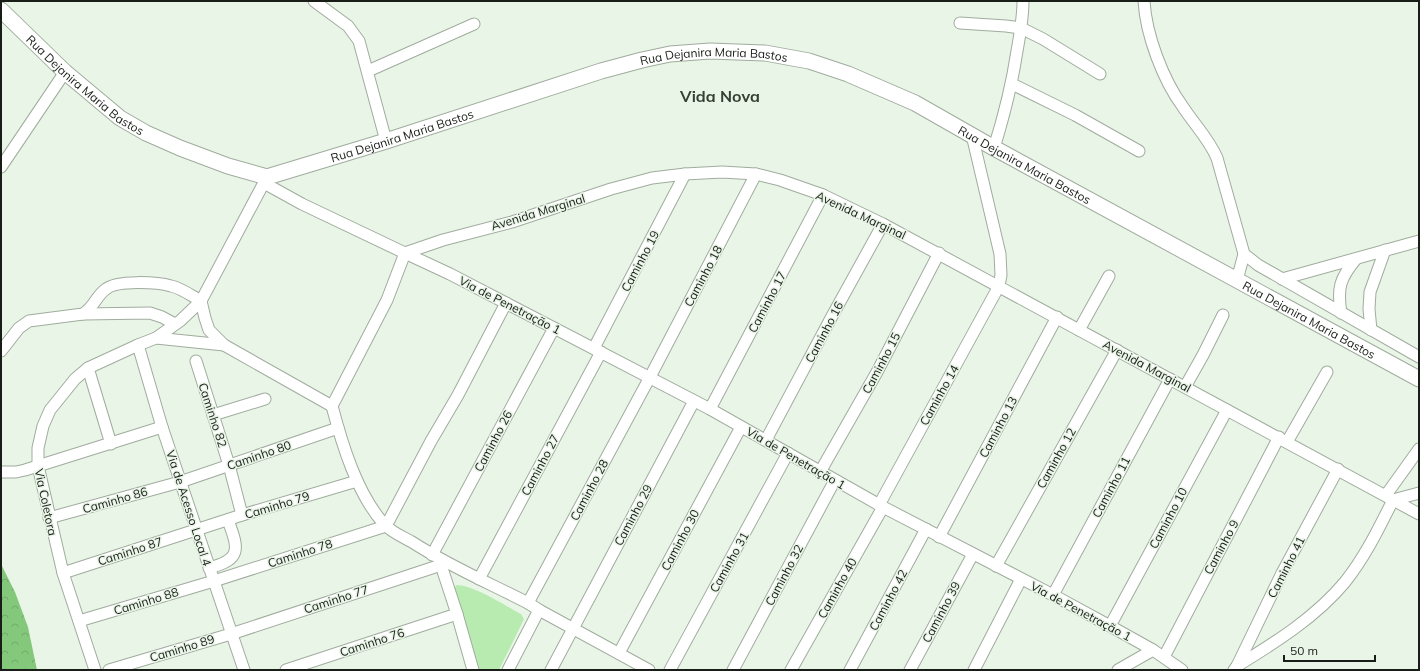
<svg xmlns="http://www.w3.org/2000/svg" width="1420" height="671" font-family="Mulish,sans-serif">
	<defs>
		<pattern id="forest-crowns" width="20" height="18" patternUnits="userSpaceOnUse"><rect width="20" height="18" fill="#84c87c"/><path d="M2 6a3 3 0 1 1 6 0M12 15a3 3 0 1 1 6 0" fill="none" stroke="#71ab6a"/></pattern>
	</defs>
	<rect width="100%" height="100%" fill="#e9f5e7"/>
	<polygon fill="url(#forest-crowns)" points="1,564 15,592 28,627 37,670 1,670"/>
	<path fill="#b7ebb0" d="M456 585C474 585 504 605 521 614L524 619 499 670H479L454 590Z"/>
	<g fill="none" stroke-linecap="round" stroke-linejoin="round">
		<g stroke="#a0ac9e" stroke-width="13">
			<g id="minor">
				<polyline points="314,1 348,26 359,41 386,141"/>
				<path d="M1144 1C1146 35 1163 80 1183 107 1194 124 1209 139 1217 158L1244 254 1258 265 1419 357"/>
				<polyline points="960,23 1006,26 1021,28 1043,39 1100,74"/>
				<polyline points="368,71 474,24"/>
				<polyline points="1012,84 1075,115 1139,151"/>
				<path d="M994 148C1004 116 1012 84 1017 51 1020 34 1023 18 1023 1"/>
				<polyline points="1,167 65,72"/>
				<polyline points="264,183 302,204 405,253 443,240 512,222 611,189 652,178 685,174 722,172 756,174 780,180 823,195 883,224 1419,514"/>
				<polyline points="1282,279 1419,241"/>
				<polyline points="1237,280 1244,254"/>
				<polyline points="201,301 205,318 209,330 224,345 332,406"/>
				<path d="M1341 313C1337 288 1340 278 1356 259"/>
				<polyline points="83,314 150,313 162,317 175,324"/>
				<polyline points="1079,330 1109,276"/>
				<polyline points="1371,330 1369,309 1370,292 1385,250"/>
				<polyline points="156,338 180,321 201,301 267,177"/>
				<polyline points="138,345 162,427 244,670"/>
				<polyline points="594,348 685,174"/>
				<path d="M1 351 19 328 29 321 83 314C95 306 96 296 106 289 117 280 157 282 171 286 181 288 192 296 201 301"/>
				<polyline points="196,361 229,465 242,515"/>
				<polyline points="88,368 111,444"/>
				<polyline points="1185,387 1203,355 1223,315"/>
				<polyline points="710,409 823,195"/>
				<polyline points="213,415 265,399"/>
				<polyline points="766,440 831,318 883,224"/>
				<polyline points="1287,442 1327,372"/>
				<polyline points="1,472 16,472 25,470 162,427"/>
				<polyline points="820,472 877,372 939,253"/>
				<polyline points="1386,495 1419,449"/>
				<polyline points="879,505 999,286 1001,275 1000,254 972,135"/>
				<polyline points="49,518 180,482 338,428"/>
				<polyline points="939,537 1057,317"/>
				<polyline points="432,555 554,328"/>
				<polyline points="439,559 457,614 473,670"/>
				<polyline points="996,566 1117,350"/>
				<path d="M209 568C243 559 238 548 228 520"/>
				<polyline points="63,573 242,515 357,481"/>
				<polyline points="479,579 601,352"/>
				<polyline points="1053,595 1170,379"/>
				<polyline points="528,603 650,377 756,174"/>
				<polyline points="79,621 214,581 386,526 431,441 458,395 506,303"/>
				<polyline points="1110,626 1227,410"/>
				<polyline points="619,653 741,427"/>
				<polyline points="1164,657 1279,437"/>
				<polyline points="1237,666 1282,573 1338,469"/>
				<polyline points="95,670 63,573 38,466 38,448 43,426 50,410 75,379 88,368 138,345 156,338 224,345"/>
				<polyline points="109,670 231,634 441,565"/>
				<polyline points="286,670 457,614"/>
				<polyline points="508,670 539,610"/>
				<polyline points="551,670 694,401"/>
				<path d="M649 670 539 610 528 603C489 583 449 566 412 542 403 537 391 532 384 524 357 494 342 444 332 406L387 300 405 253 450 274 710 409 883 507 1053 595 1110 626 1153 650 1182 670"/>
				<polyline points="670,670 788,453"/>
				<polyline points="733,670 835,480"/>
				<polyline points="791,670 883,507"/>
				<polyline points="850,670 926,529"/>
				<polyline points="910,670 973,554"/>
				<polyline points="974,670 1021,579"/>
				<polyline points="1118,670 1153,650"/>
				<path d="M1234 670 1237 666C1276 642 1316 617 1345 582 1365 557 1379 528 1393 500L1419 493"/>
			</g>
		</g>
		<g stroke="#a0ac9e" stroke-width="17">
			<g id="secondary">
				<path id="s1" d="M1 10 65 72 120 118 146 133 180 148 228 166 267 177 386 141 601 71 642 60 670 54 710 51 765 53 809 61 848 74 915 103 994 148 1419 379"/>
			</g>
		</g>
		<use href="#minor" stroke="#fff" stroke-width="11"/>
		<use href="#secondary" stroke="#fff" stroke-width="15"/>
	</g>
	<g text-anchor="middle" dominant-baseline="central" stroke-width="3" stroke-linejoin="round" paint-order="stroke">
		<g font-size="12" fill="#191d18" stroke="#e9f5e7">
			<text stroke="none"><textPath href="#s1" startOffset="785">Rua Dejanira Maria Bastos</textPath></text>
			<text stroke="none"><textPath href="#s1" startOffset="113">Rua Dejanira Maria Bastos</textPath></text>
			<text stroke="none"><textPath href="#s1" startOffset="461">Rua Dejanira Maria Bastos</textPath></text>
			<text stroke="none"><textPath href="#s1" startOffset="1121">Rua Dejanira Maria Bastos</textPath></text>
			<text transform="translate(538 212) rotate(-17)">Avenida Marginal</text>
			<text transform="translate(861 215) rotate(25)">Avenida Marginal</text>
			<text transform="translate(640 261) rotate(-62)">Caminho 19</text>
			<text transform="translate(703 276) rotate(-62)">Caminho 18</text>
			<text transform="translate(767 302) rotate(-62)">Caminho 17</text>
			<text transform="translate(510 305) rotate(27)">Via de Penetração 1</text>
			<text stroke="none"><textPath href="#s1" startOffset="1445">Rua Dejanira Maria Bastos</textPath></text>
			<text transform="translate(824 332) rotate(-62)">Caminho 16</text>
			<text transform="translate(881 363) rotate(-62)">Caminho 15</text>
			<text transform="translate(1147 366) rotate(28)">Avenida Marginal</text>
			<text transform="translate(939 395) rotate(-61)">Caminho 14</text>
			<text transform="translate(213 415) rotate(72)">Caminho 82</text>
			<text transform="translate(998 427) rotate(-62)">Caminho 13</text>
			<text transform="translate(493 441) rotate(-62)">Caminho 26</text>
			<text transform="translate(259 455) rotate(-19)">Caminho 80</text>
			<text transform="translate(796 458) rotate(30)">Via de Penetração 1</text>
			<text transform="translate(1056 458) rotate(-61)">Caminho 12</text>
			<text transform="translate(540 465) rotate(-62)">Caminho 27</text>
			<text transform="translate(1111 487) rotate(-62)">Caminho 11</text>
			<text transform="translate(589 490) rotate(-62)">Caminho 28</text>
			<text transform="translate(115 500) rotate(-16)">Caminho 86</text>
			<text transform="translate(46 502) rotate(78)">Via Coletora</text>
			<text transform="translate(277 505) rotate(-17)">Caminho 79</text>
			<text transform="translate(189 508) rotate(72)">Via de Acesso Local 4</text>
			<text transform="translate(633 515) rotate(-62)">Caminho 29</text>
			<text transform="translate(1168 518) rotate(-62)">Caminho 10</text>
			<text transform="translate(680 540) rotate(-62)">Caminho 30</text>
			<text transform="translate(1221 547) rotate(-62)">Caminho 9</text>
			<text transform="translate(130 551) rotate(-18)">Caminho 87</text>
			<text transform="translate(300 553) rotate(-18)">Caminho 78</text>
			<text transform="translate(729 562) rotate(-61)">Caminho 31</text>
			<text transform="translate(1286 567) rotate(-63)">Caminho 41</text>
			<text transform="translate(784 575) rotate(-62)">Caminho 32</text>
			<text transform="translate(837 588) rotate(-61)">Caminho 40</text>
			<text transform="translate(336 599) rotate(-18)">Caminho 77</text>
			<text transform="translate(888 600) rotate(-62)">Caminho 42</text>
			<text transform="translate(146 601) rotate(-17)">Caminho 88</text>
			<text transform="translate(1081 611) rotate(28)">Via de Penetração 1</text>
			<text transform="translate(941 612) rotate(-62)">Caminho 39</text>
			<text transform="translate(372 642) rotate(-18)">Caminho 76</text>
			<text transform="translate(182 648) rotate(-17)">Caminho 89</text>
		</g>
		<g font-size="16" font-weight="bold" fill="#353f33" stroke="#e9f5e7">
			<text x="720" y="96">Vida Nova</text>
		</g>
	</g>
	<rect width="1420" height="671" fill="none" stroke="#191d18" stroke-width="4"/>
	<path d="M1284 655v6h91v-6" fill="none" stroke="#191d18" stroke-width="2"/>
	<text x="1290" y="655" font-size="12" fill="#191d18" stroke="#e9f5e7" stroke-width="3" paint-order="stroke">50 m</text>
</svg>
